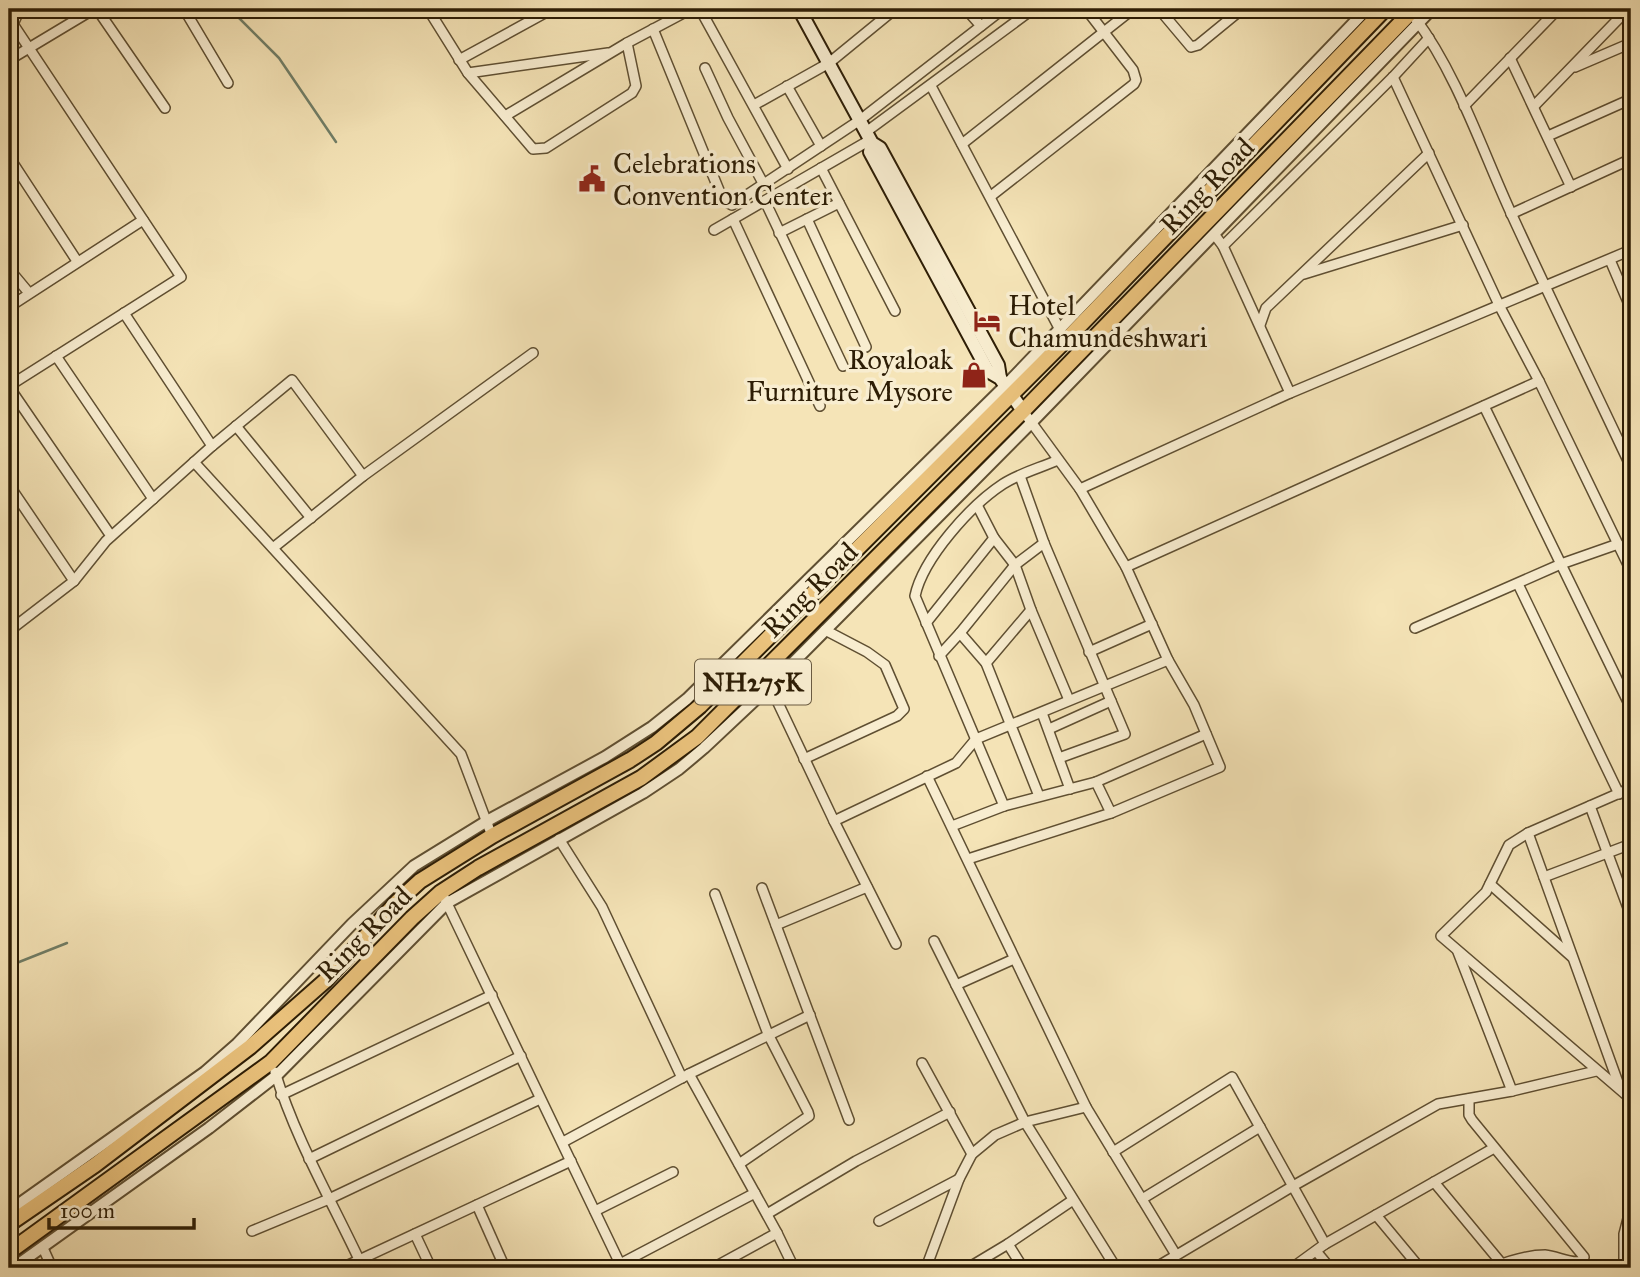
<svg xmlns="http://www.w3.org/2000/svg" width="1640" height="1277" font-family="'IM FELL Great Primer',serif">
	<rect width="100%" height="100%" fill="#f5e4b7"/>
	<filter id="stains"><feTurbulence type="fractalNoise" baseFrequency=".00286" numOctaves="4"/><feColorMatrix values="0 0 0 0 .2 0 0 0 0 .09 0 0 0 0 .02 0 0 0 .5 -.17"/></filter>
	<radialGradient id="worn" r=".72"><stop offset=".6" stop-color="#630" stop-opacity="0"/><stop offset="1" stop-color="#630" stop-opacity=".3"/></radialGradient>
	<g fill="none" stroke-linecap="round" stroke-linejoin="round">
		<g stroke="#707e67" stroke-width="2.5">
			<polyline points="230,9 279,58 336,142"/>
			<polyline points="9,966 67,943"/>
		</g>
		<g stroke="#5f4f32" stroke-width="12">
			<g id="minor">
				<polyline points="97,9 165,108"/>
				<polyline points="184,9 228,83"/>
				<polyline points="428,9 468,73 533,149 546,148 632,93 636,86 627,43"/>
				<polyline points="700,9 788,169"/>
				<polyline points="966,9 981,26"/>
				<polyline points="1159,9 1191,47 1198,45 1242,9"/>
				<path d="M1415 18C1457 74 1482 150 1511 213 1550 298 1591 382 1631 467"/>
				<polyline points="9,22 13,24 181,277 9,386"/>
				<polyline points="13,24 20,9"/>
				<polyline points="653,29 723,200 732,205 860,120 1003,9"/>
				<polyline points="1510,58 1571,187"/>
				<polyline points="9,60 94,9"/>
				<polyline points="459,60 552,9"/>
				<polyline points="1575,67 1631,43"/>
				<polyline points="705,68 728,118 764,185"/>
				<polyline points="468,73 608,53"/>
				<polyline points="1393,77 1500,307 1539,381 1631,571"/>
				<polyline points="787,86 821,146"/>
				<polyline points="931,86 1059,328"/>
				<polyline points="754,105 829,63 895,9"/>
				<polyline points="1464,106 1558,9"/>
				<polyline points="1534,106 1628,9"/>
				<polyline points="505,116 627,43 691,9"/>
				<polyline points="866,132 1033,9"/>
				<polyline points="1548,136 1631,99"/>
				<polyline points="962,144 1133,9"/>
				<polyline points="9,157 77,261"/>
				<polyline points="821,168 895,311"/>
				<polyline points="991,196 1134,84 1136,80 1133,70 1086,9"/>
				<polyline points="765,201 843,366"/>
				<polyline points="1511,214 1631,159"/>
				<polyline points="733,219 820,406"/>
				<polyline points="807,219 866,347"/>
				<polyline points="714,230 870,140"/>
				<polyline points="779,233 839,203"/>
				<polyline points="1214,234 1223,246 1290,393"/>
				<polyline points="1223,246 1393,77 1429,38"/>
				<polyline points="1610,260 1631,309"/>
				<polyline points="9,269 29,293"/>
				<polyline points="1304,274 1463,225"/>
				<polyline points="9,307 143,220"/>
				<polyline points="124,313 212,446"/>
				<polyline points="1260,325 1266,308 1429,153"/>
				<polyline points="56,356 153,499"/>
				<polyline points="9,387 111,536"/>
				<polyline points="1484,406 1631,708"/>
				<polyline points="1023,411 1080,489 1290,393 1631,250"/>
				<polyline points="236,426 311,518"/>
				<polyline points="194,462 461,754 492,836"/>
				<polyline points="1020,476 1044,543 1125,734 1059,758"/>
				<polyline points="9,485 74,581"/>
				<polyline points="978,507 994,538 1015,565 1031,610 1069,700"/>
				<polyline points="273,548 363,476 533,353"/>
				<polyline points="1126,567 1539,381"/>
				<polyline points="1518,584 1619,794"/>
				<polyline points="926,623 994,538"/>
				<polyline points="1415,628 1561,564 1618,544"/>
				<polyline points="9,631 74,581 106,541 212,446 292,380 363,476"/>
				<polyline points="960,633 986,663 1039,796"/>
				<polyline points="1089,652 1152,624"/>
				<polyline points="939,656 960,633 1015,565 1044,543"/>
				<polyline points="986,663 1031,610"/>
				<polyline points="770,686 834,821 896,944"/>
				<polyline points="1042,713 1070,789"/>
				<polyline points="1049,729 1111,701"/>
				<polyline points="804,759 897,716 904,709 885,665 867,652 825,630"/>
				<polyline points="927,776 1086,1107 1176,1255"/>
				<polyline points="1096,782 1111,813"/>
				<polyline points="1631,788 1528,833 1509,845 1486,892 1441,936 1631,1099"/>
				<path d="M1004 806 915 596C923 558 971 505 1003 484 1020 473 1040 468 1058 460"/>
				<polyline points="1590,806 1631,916"/>
				<polyline points="834,821 956,763 976,739 1168,660"/>
				<polyline points="952,826 1004,806 1096,782 1206,734"/>
				<polyline points="1528,833 1620,1088"/>
				<polyline points="559,839 602,907 682,1078"/>
				<polyline points="968,859 1111,813 1220,767 1194,705 1168,660 1126,567 1080,489"/>
				<polyline points="1544,877 1631,844"/>
				<polyline points="1490,884 1572,957"/>
				<polyline points="762,888 849,1120"/>
				<polyline points="715,894 768,1034 808,1112 809,1116 739,1164"/>
				<polyline points="444,897 622,1268"/>
				<polyline points="776,925 867,887"/>
				<polyline points="934,941 956,985"/>
				<polyline points="1458,952 1512,1091"/>
				<polyline points="1014,959 956,985 1025,1122 1113,1263 1118,1268"/>
				<polyline points="922,1063 972,1154"/>
				<path d="M275 1072C296 1141 333 1203 363 1268"/>
				<polyline points="689,1074 777,1233 794,1268"/>
				<polyline points="281,1095 492,995"/>
				<path d="M1469 1099V1115L1472 1120 1584 1257 1583 1261C1571 1265 1558 1256 1545 1255 1529 1255 1506 1262 1491 1268"/>
				<polyline points="563,1142 689,1074 810,1015"/>
				<polyline points="1113,1152 1232,1077 1325,1244"/>
				<polyline points="309,1159 521,1056"/>
				<polyline points="1434,1182 1502,1264"/>
				<polyline points="1142,1199 1260,1127"/>
				<polyline points="477,1205 505,1268"/>
				<polyline points="595,1211 673,1172"/>
				<polyline points="767,1214 856,1161 950,1112"/>
				<polyline points="1376,1215 1420,1268"/>
				<polyline points="879,1221 959,1179"/>
				<polyline points="252,1231 329,1199 540,1099"/>
				<polyline points="415,1234 431,1268"/>
				<polyline points="1008,1244 1023,1268"/>
				<polyline points="43,1248 52,1268"/>
				<polyline points="1316,1251 1330,1268"/>
				<polyline points="620,1264 755,1193"/>
				<polyline points="342,1268 571,1161"/>
				<polyline points="713,1268 777,1233"/>
				<polyline points="926,1268 959,1179 972,1154 995,1135 1025,1122 1086,1107"/>
				<polyline points="968,1268 1008,1244 1073,1200"/>
				<polyline points="1155,1268 1293,1186 1438,1104 1512,1091 1596,1071"/>
				<polyline points="1292,1268 1325,1244 1494,1148"/>
				<polyline points="1624,1268 1624,1234 1631,1207"/>
			</g>
		</g>
		<g stroke="#5f4f32" stroke-width="14">
			<g id="tertiary">
				<polyline points="9,1211 205,1072 237,1044 352,924 414,866 487,821 605,757 652,727 687,699 1006,385 1367,9"/>
				<polyline points="13,1268 209,1128 276,1076 447,903 643,793 679,769 704,748 770,686 1031,423 1432,9"/>
			</g>
		</g>
		<g stroke="#2d1d05" stroke-width="16">
			<g id="secondary">
				<polyline points="799,9 872,143 880,148 998,365 1000,378"/>
				<polyline points="872,143 870,152 988,371 1000,378 1023,411"/>
			</g>
		</g>
		<g stroke="#2d1d05" stroke-width="18">
			<g id="trunk">
				<polyline points="9,1224 95,1165 250,1047 325,981 397,902 420,881 492,836 630,760 656,743 700,706 1067,339 1385,9"/>
				<polyline points="9,1252 271,1062 412,918 441,892 478,868 641,778 697,737 1023,411 1414,9"/>
			</g>
		</g>
		<use href="#minor" stroke="#f8edd0" stroke-width="9"/>
		<use href="#tertiary" stroke="#f8edd0" stroke-width="10"/>
		<use href="#secondary" stroke="#f8edd0" stroke-width="12"/>
		<use href="#trunk" stroke="#eac27c" stroke-width="14"/>
	</g>
	<defs>
		<g id="civic-bare" transform="scale(2.1)"><path d="M-.6-6.5H3V-4.5H.6V-3L4-1V1h2V6H-6V1h2V-1L-.6-3ZM-1.2 2.5V6h2.4V2.5Z" fill="#8f2418" stroke="#f8edd0" stroke-width="2.5" paint-order="stroke"/></g>
		<g id="hotel-bare" transform="scale(2.1)"><path d="M-6-4.5h1.5V1H6V5H4.5V3h-9V5H-6ZM-4 0a1.8 1.8 0 1 1 3.6 0ZM.5 0V-2.5h3Q6-2.5 6 0Z" fill="#8f2418" stroke="#f8edd0" stroke-width="2.5" paint-order="stroke"/></g>
		<g id="shop-bare" transform="scale(2.1)"><path d="M-5-2.5h2.3a2.7 3.5 0 0 1 5.4 0H5L5.5 6h-11ZM-1.5-2.5h3a1.5 2.3 0 0 0-3 0Z" fill="#8f2418" stroke="#f8edd0" stroke-width="2.5" paint-order="stroke"/></g>
	</defs>
	<g fill-rule="evenodd">
		<use href="#civic-bare" x="592" y="179"/>
		<use href="#hotel-bare" x="987" y="321"/>
		<use href="#shop-bare" x="974" y="375"/>
	</g>
	<g text-anchor="middle" dominant-baseline="central" stroke-width="7" stroke-linejoin="round" paint-order="stroke">
		<rect fill="#f8edd0" stroke="#6a5b42" stroke-width="2" x="695" y="659.5" width="116" height="45" rx="5"/>
		<g font-size="26" font-weight="bold" fill="#2d1d05">
			<text x="753" y="682">NH275K</text>
		</g>
		<g font-size="28" fill="#2d1d05" stroke="#f8edd0" text-anchor="start">
			<text x="613" y="163">Celebrations<tspan x="613" dy="32">Convention Center</tspan></text>
			<text x="1008" y="305">Hotel<tspan x="1008" dy="32">Chamundeshwari</tspan></text>
			<text x="953" y="359" text-anchor="end">Royaloak<tspan x="953" dy="32">Furniture Mysore</tspan></text>
		</g>
		<g font-size="28" fill="#2d1d05" stroke="#f8edd0">
			<text transform="translate(1207 186) rotate(-46)">Ring Road</text>
			<text transform="translate(810 590) rotate(-45)">Ring Road</text>
			<text transform="translate(364 934) rotate(-45)">Ring Road</text>
		</g>
	</g>
	<rect width="1640" height="1277" fill="none" stroke="#f5e4b7" stroke-width="35"/>
	<rect x="10" y="10" width="1619" height="1256" fill="none" stroke="#2d1d05" stroke-width="3.5"/>
	<rect x="18" y="18" width="1605" height="1242" fill="none" stroke="#2d1d05" stroke-width="2"/>
	<path d="M49 1218v10h145v-10" fill="none" stroke="#2d1d05" stroke-width="3.5"/>
	<text x="60" y="1218" font-size="21" fill="#2d1d05" stroke="#f8edd0" stroke-width="5" paint-order="stroke">100 m</text>
	<rect width="100%" height="100%" filter="url(#stains)"/>
	<rect width="100%" height="100%" fill="url(#worn)"/>
</svg>
